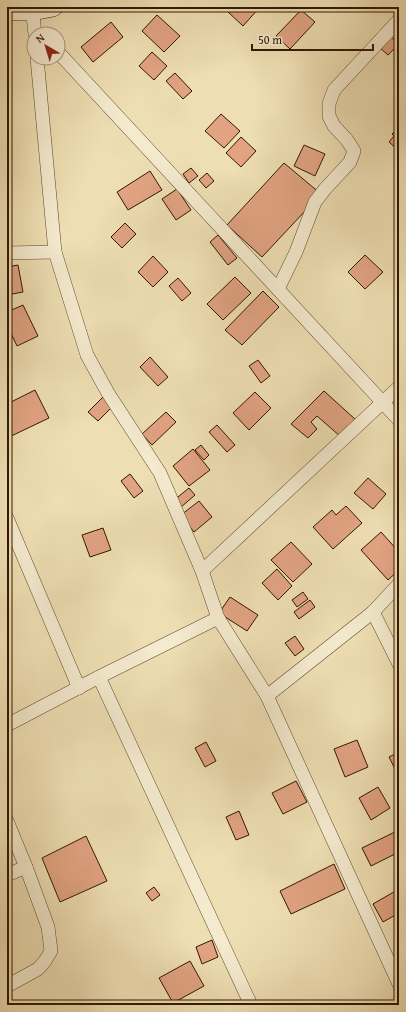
<svg xmlns="http://www.w3.org/2000/svg" width="406" height="1012" font-family="'Gentium Book Plus',serif">
	<rect width="100%" height="100%" fill="#eedeb3"/>
	<filter id="stains"><feTurbulence type="fractalNoise" baseFrequency=".005" numOctaves="4"/><feColorMatrix values="0 0 0 0 .2 0 0 0 0 .09 0 0 0 0 .02 0 0 0 .5 -.17"/></filter>
	<radialGradient id="worn" r=".72"><stop offset=".6" stop-color="#630" stop-opacity="0"/><stop offset="1" stop-color="#630" stop-opacity=".3"/></radialGradient>
	<g fill="#e1a382" stroke="#321700">
		<polygon points="231,7 260,7 243,26 227,11"/>
		<polygon points="301,10 315,22 290,49 276,36"/>
		<polygon points="157,15 180,36 164,52 142,31"/>
		<polygon points="111,22 123,37 93,62 81,47"/>
		<polygon points="391,37 399,44 388,55 380,48"/>
		<polygon points="152,52 167,66 154,80 139,66"/>
		<polygon points="175,73 192,91 183,99 166,81"/>
		<polygon points="221,114 240,131 224,148 205,131"/>
		<polygon points="399,127 399,151 389,142 394,136 392,134"/>
		<polygon points="241,137 256,151 241,167 226,153"/>
		<polygon points="304,145 325,154 315,176 294,166"/>
		<polygon points="284,163 321,194 262,257 227,225"/>
		<polygon points="191,168 198,176 189,183 183,174"/>
		<polygon points="150,171 162,190 128,210 117,192"/>
		<polygon points="207,173 214,181 206,188 199,180"/>
		<polygon points="177,189 191,210 176,220 162,199"/>
		<polygon points="125,223 136,234 122,248 111,237"/>
		<polygon points="218,235 237,258 228,265 210,242"/>
		<polygon points="365,255 383,272 365,289 348,272"/>
		<polygon points="153,256 168,272 153,287 138,272"/>
		<polygon points="18,265 23,292 7,295 7,267"/>
		<polygon points="235,277 251,293 223,320 207,304"/>
		<polygon points="178,278 191,293 182,301 169,286"/>
		<polygon points="263,291 279,307 242,345 225,330"/>
		<polygon points="23,305 38,336 17,346 7,325 7,312"/>
		<polygon points="150,357 168,377 158,386 140,367"/>
		<polygon points="258,360 270,376 261,383 249,366"/>
		<polygon points="35,390 49,418 7,438 7,404"/>
		<polygon points="324,391 356,420 341,437 317,416 311,422 317,429 308,438 291,424"/>
		<polygon points="255,392 271,408 249,430 233,413"/>
		<polygon points="103,397 112,407 98,421 88,412"/>
		<polygon points="166,412 176,422 152,445 142,434"/>
		<polygon points="217,425 235,445 227,452 209,432"/>
		<polygon points="201,445 209,455 204,460 195,450"/>
		<polygon points="193,449 210,470 189,486 173,466"/>
		<polygon points="130,474 143,491 134,498 121,481"/>
		<polygon points="368,478 386,494 373,509 354,493"/>
		<polygon points="189,488 195,495 180,508 173,501"/>
		<polygon points="199,501 212,517 194,532 181,515"/>
		<polygon points="346,506 362,523 333,549 313,527 332,510 336,515"/>
		<polygon points="103,528 111,550 90,557 82,535"/>
		<polygon points="381,532 399,552 399,570 388,580 361,550"/>
		<polygon points="291,542 312,564 293,582 271,560"/>
		<polygon points="277,569 292,586 278,600 262,583"/>
		<polygon points="303,592 308,599 297,607 292,600"/>
		<polygon points="230,597 258,615 247,631 219,613"/>
		<polygon points="310,600 315,607 299,619 294,612"/>
		<polygon points="295,636 304,649 295,656 285,643"/>
		<polygon points="357,740 368,767 345,777 334,749"/>
		<polygon points="206,742 216,761 205,767 195,748"/>
		<polygon points="399,752 399,772 397,773 389,757"/>
		<polygon points="296,781 307,802 283,814 272,793"/>
		<polygon points="378,787 390,808 371,820 359,798"/>
		<polygon points="239,811 249,835 236,840 226,817"/>
		<polygon points="399,830 399,852 371,866 362,848"/>
		<polygon points="86,836 107,881 60,902 42,858"/>
		<polygon points="334,864 345,889 291,914 280,891"/>
		<polygon points="154,887 160,895 152,901 146,893"/>
		<polygon points="399,889 399,913 383,922 373,904"/>
		<polygon points="212,940 218,957 202,964 196,947"/>
		<polygon points="190,961 204,986 173,1003 159,978"/>
	</g>
	<g fill="none" stroke-linecap="round" stroke-linejoin="round">
		<g stroke="#61492d" stroke-width="14">
			<g id="street">
				<polyline points="32,7 35,34"/>
				<polyline points="58,52 399,420"/>
				<polyline points="37,58 55,252 87,355 108,393 160,473 202,571 218,618 267,696 399,984"/>
				<polyline points="7,253 55,252"/>
				<polyline points="278,289 296,252 315,202 325,189 350,162 354,151 347,140 334,126 329,116 329,104 334,90 399,20"/>
				<polyline points="7,518 79,688"/>
				<polyline points="202,571 399,387"/>
				<polyline points="373,612 399,664"/>
				<polyline points="99,677 251,1005"/>
				<polyline points="267,696 373,612 399,584"/>
				<polyline points="7,725 99,677 218,618"/>
				<polyline points="7,821 26,867 48,927 51,951 45,961 38,969 7,986"/>
				<polyline points="7,875 26,867"/>
			</g>
		</g>
		<g stroke="#321700" stroke-width="20">
			<polyline id="secondary" points="7,11 32,11 53,7"/>
		</g>
		<use href="#street" stroke="#f4eace" stroke-width="13"/>
		<use href="#secondary" stroke="#f4eace" stroke-width="19"/>
	</g>
	<rect width="406" height="1012" fill="none" stroke="#eedeb3" stroke-width="24"/>
	<rect x="8" y="8" width="390" height="996" fill="none" stroke="#321700" stroke-width="2"/>
	<rect x="12" y="12" width="382" height="988" fill="none" stroke="#321700"/>
	<g transform="translate(46 46) rotate(322)"><circle r="19" fill="#f4eace" stroke="#a6967c"/>
	<path d="M0-3L7 15L0 10L-7 15Z" fill="#8f2418"/>
	<text y="-6" font-size="11" font-weight="bold" text-anchor="middle" fill="#321700">N</text>
	</g>
	<path d="M252 44v6h121v-6" fill="none" stroke="#321700" stroke-width="2"/>
	<text x="258" y="44" font-size="12" fill="#321700" stroke="#f4eace" stroke-width="3" paint-order="stroke">50 m</text>
	<rect width="100%" height="100%" filter="url(#stains)"/>
	<rect width="100%" height="100%" fill="url(#worn)"/>
</svg>
